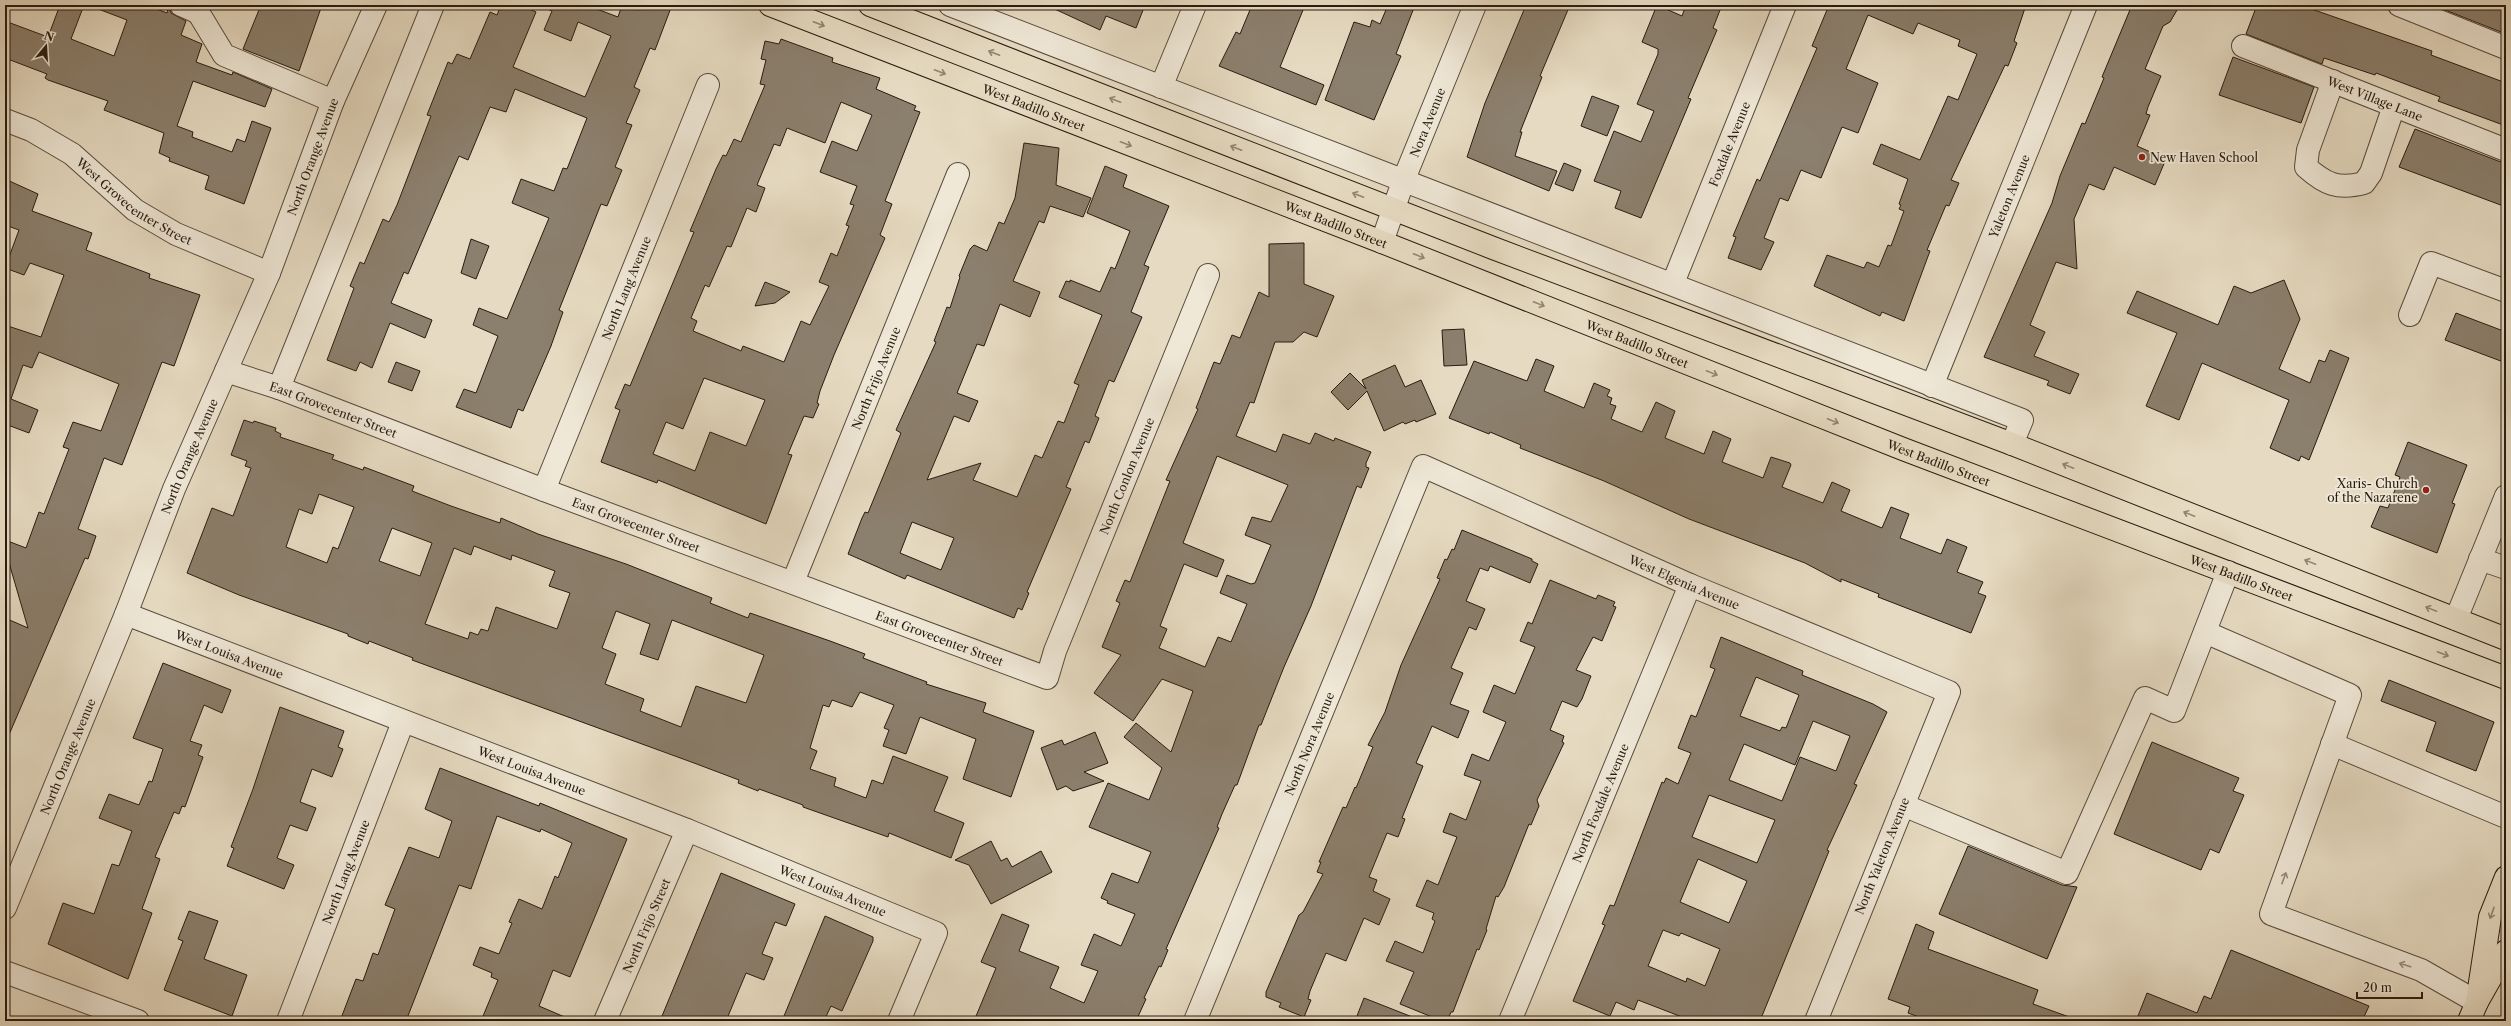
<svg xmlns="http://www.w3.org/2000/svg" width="2511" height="1026" font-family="'Libre Caslon Text',serif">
	<rect width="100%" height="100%" fill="#e6dbc2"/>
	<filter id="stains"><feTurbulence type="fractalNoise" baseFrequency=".005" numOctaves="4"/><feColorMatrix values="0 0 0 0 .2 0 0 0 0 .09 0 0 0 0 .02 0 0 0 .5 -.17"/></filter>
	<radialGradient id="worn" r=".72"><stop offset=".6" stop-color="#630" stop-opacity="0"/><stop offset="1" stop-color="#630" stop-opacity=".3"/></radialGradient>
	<g fill="#8b7f6d" stroke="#291b11" fill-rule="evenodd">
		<polygon points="60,5 84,5 71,39 114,56 127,20 93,7 93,5 146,5 167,13 169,5 171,13 186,21 181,35 202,44 196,62 232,75 233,72 272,89 265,107 193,81 177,126 193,132 192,137 232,152 237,139 245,142 252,121 271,128 244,204 205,189 209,176 169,161 170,158 159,153 164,133 104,110 108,101 48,80 45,78 47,74 5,58 5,21 48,37"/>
		<polygon points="261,5 322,5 299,71 243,49"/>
		<polygon points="501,5 520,5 536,12 513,67 585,97 611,36 578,22 571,41 544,30 552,11 538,5 586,5 618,17 622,5 639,10 641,5 672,5 655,50 650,48 634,87 640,90 626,123 632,125 615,167 622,170 607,206 601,204 559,310 563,312 551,346 523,411 518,409 511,428 456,407 464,389 476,393 498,336 473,325 479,308 507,319 549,218 512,203 521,179 554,191 563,168 567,169 587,118 515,89 506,112 490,107 468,160 459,156 408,274 404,272 391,303 432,320 425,338 390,323 372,368 360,362 356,371 327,360 354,288 350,286 360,262 364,264 383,219 389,222 397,205 431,116 427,115 448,62 452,64 457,54 470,59 490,12 497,15"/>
		<polygon points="1046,5 1145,5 1136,28 1106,16 1100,30"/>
		<polygon points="1252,5 1305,5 1280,67 1324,85 1316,105 1219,66 1236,32 1240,34"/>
		<polygon points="1388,5 1415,5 1396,54 1401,56 1374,120 1325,100 1354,22 1370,27 1372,20 1380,24"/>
		<polygon points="1526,5 1570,5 1540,76 1542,77 1520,132 1522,132 1515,156 1557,171 1549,191 1467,157 1485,103"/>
		<polygon points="1657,5 1682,16 1686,5 1722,5 1713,28 1717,30 1688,98 1691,99 1641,218 1615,208 1621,191 1594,181 1614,131 1641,142 1654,111 1637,104 1658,54 1658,49 1642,42"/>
		<polygon points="1829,5 2026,5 2014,41 2017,43 2008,66 2005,65 1951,180 1959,183 1949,206 1946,205 1927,250 1930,251 1904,321 1882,312 1880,316 1814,286 1827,255 1864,268 1867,262 1879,267 1888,245 1891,246 1904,211 1899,209 1901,205 1899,204 1908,179 1873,164 1881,144 1920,160 1948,96 1958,100 1977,54 1958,46 1960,40 1918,23 1913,34 1868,15 1846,69 1878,83 1858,133 1842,127 1821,178 1801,170 1788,201 1780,198 1764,238 1774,242 1761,270 1728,258 1736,237 1733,236 1757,179 1760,181 1817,48 1812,46"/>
		<polygon points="2132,5 2180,5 2170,22 2163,26 2145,69 2161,76 2148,107 2146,114 2150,115 2137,146 2166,159 2155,185 2114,167 2104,190 2089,184 2074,219 2077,269 2056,262 2030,325 2045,332 2034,356 2079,374 2070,394 2047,385 2049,381 1984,357 2052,203 2060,176 2082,123 2085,124 2104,78 2102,77"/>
		<polygon points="2257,5 2300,5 2432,51 2431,55 2506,83 2506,126 2438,101 2440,97 2376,73 2375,75 2324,58 2322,64 2246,34"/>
		<polygon points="2435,5 2506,5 2506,34 2435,6"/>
		<path d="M781 39 833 58 832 62 880 78 876 89 916 106 914 110 920 112 885 201 892 204 880 235 885 238 834 355 820 391 817 403 819 404 813 418 804 416 788 454 792 455 766 524 658 480 657 483 601 462 620 410 615 408 625 384 630 386 694 232 690 231 716 169 723 155 726 156 734 139 741 142 765 85 760 84 766 60 761 59 765 41 779 44ZM841 102 872 115 857 151 832 141 820 172 857 186 850 204 854 205 846 225 849 226 837 256 831 253 819 282 829 286 810 325 801 321 784 362 743 346 741 351 739 350 693 331 697 321 691 318 705 285 709 287 727 246 731 247 747 208 756 212 765 188 757 185 774 144 780 146 787 128 825 143ZM704 378 765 400 746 446 710 432 695 471 653 454 666 422 683 429Z"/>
		<polygon points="2233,57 2314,87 2301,123 2219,95"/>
		<polygon points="1592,96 1619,106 1607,136 1581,126"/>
		<polygon points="2415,129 2506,164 2506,207 2399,167"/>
		<path d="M1024 143 1059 148 1056 185 1091 198 1083 217 1050 206 1044 223 1039 221 1013 281 1040 292 1030 317 1000 304 984 346 977 344 957 393 978 401 969 422 954 416 927 480 981 463 973 480 1017 497 1035 455 1042 458 1058 421 1064 423 1079 385 1074 383 1102 315 1059 297 1066 281 1070 282V280L1100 292 1111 267 1115 269 1130 231 1087 213 1105 166 1127 175 1123 187 1169 206 1144 265 1149 267 1131 312 1142 317 1114 382 1109 380 1095 416 1099 418 1089 443 1085 441 1066 487 1071 489 1027 592 1029 593 1022 610 1018 608 1014 618 907 575 905 579 848 554 862 518 865 512 868 513 901 433 896 430 936 342 934 341 947 307 950 308 960 277 959 276 970 249 974 245 987 251 999 222 1004 224 1015 198ZM912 522 954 538 941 570 900 553Z"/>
		<polygon points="1564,163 1581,170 1573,191 1555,184"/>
		<polygon points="5,179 38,194 32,211 92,233 86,250 150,274 149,278 200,295 174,366 162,362 122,465 104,458 78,529 96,536 88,559 85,558 5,744 5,618 28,628 5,549 5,540 26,548 39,512 44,514 69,449 63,447 73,422 101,431 119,384 39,352 32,368 23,365 11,399 38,410 29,433 5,424 5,325 41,337 64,275 30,263 24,275 5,268 19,230 5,225"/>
		<polygon points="471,239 489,246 476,279 461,273"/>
		<path d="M1304 243V284L1334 296 1317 337 1304 332 1293 342H1275L1254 403 1250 402 1236 436 1276 452 1283 434 1310 444 1315 433 1334 441 1335 438 1371 452 1366 463V467L1369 468 1361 488 1357 486 1311 606 1284 667 1261 725H1259L1237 785H1235L1222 814 1217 827 1219 828 1166 949 1168 950 1161 967 1159 966 1144 998 1146 999 1136 1021H974L996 968 981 962 1002 914 1029 925 1019 951 1059 967 1050 988 1084 1003 1098 971 1081 965 1094 934 1121 946 1135 914 1107 903 1108 901 1101 898 1112 873 1138 883 1151 852 1089 827 1108 783 1149 800 1162 768 1124 737 1136 723 1171 752 1193 691 1162 679 1133 721 1094 693 1121 655 1102 647 1120 603 1116 601 1125 580 1130 582 1170 481 1166 480 1198 409 1196 408 1214 362 1220 364 1232 335 1240 338 1259 292 1269 297V244ZM1217 456 1288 485 1271 522 1252 517 1245 535 1271 545 1255 583 1251 584 1227 575 1220 593 1247 604 1231 642 1218 637 1205 667 1159 648 1167 629 1160 626 1184 564 1217 577 1224 560 1183 543Z"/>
		<polygon points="2284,280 2300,319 2279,369 2310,383 2319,360 2325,362 2330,350 2349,358 2309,460 2301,456 2299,461 2270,448 2289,400 2202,363 2179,420 2146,406 2177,333 2127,313 2137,291 2218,325 2234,286 2251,293"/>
		<polygon points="765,282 790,292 775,303 755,306"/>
		<polygon points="2456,313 2506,332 2506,363 2445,340"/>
		<polygon points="1464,329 1467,365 1444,366 1442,330"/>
		<polygon points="1536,359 1554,366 1544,391 1584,408 1594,383 1610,390 1607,396 1612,398 1610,404 1616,406 1611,419 1642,432 1656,402 1675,411 1665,438 1704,454 1713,431 1731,439 1722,462 1763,478 1771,457 1790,463 1791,465 1782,487 1823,503 1832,482 1850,490 1841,511 1882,528 1891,507 1909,514 1900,538 1941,554 1947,539 1967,547 1957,572 1983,582 1978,593 1986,596 1971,633 1878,597 1879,594 1841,579 1841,582 1805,563 1689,519 1604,481 1520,448 1521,445 1490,432 1489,434 1449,418 1474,361 1527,381"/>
		<polygon points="396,362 420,371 412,391 388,382"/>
		<polygon points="1395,365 1405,387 1421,380 1436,414 1416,422 1415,420 1405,424 1403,422 1384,431 1367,391 1348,410 1331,392 1350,373 1366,389 1362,380"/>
		<path d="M244 420 253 423 254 421 276 428 275 431 281 434 280 437 334 455 332 459 363 470 364 467 414 486 412 491 451 506 500 523 501 518 538 534 626 564 712 598 710 603 748 618 750 613 830 641 865 654 863 658 927 682 926 684 986 703 983 712 1034 731 1011 797 963 779 976 739 920 717 906 754 883 746 889 730 884 728 894 705 860 692 852 707 832 700 829 707 823 705 810 748 817 751 810 769 836 778 834 786 866 798 872 780 883 784 893 756 948 777 934 811 964 823 951 858 889 833 888 837 803 807V805L759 789 758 791 738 783 739 780 694 763 412 660 413 658 369 641 368 644 348 636V634L239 595 187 573 212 508 233 516 251 468 245 466 247 461 231 455ZM319 494 354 507 338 549 333 547 327 563 286 547 299 509 312 514ZM392 528 432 543 420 576 379 561ZM474 546 511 560 512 555 555 571 549 586 570 593 557 629 496 607 488 631 481 629 478 635 470 632 468 639 425 624 454 548 471 555ZM616 611 650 624 640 654 658 660 672 620 764 655 746 703 696 686 681 727 640 711 644 699 605 684 616 654 602 648Z"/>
		<polygon points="2408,442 2467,465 2452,503 2455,504 2437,553 2371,527 2380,506 2388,508 2400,477 2395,475"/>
		<polygon points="1462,530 1532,559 1532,561 1538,564 1530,583 1490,566 1488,571 1480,568 1466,601 1485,609 1476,630 1469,627 1451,668 1463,673 1450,704 1469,711 1458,738 1432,726 1416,763 1423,766 1402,818 1405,819 1398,837 1387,833 1369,877 1377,880 1373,891 1390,899 1379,925 1364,918 1346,961 1326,953 1310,991 1308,999 1311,1000 1304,1017 1279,1007 1281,1003 1266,997 1266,992 1299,915 1303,912 1323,874 1317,872 1321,862 1319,862 1343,807 1346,808 1355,787 1356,788 1373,747 1368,745 1385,712 1401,665 1440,579 1437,578 1445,559 1447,560 1452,549 1454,550"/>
		<polygon points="1550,580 1596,599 1598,595 1615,602 1613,606 1616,607 1602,641 1593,637 1576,670 1591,676 1582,699 1577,707 1562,701 1550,730 1564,736 1562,742 1564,743 1537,800 1539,806 1531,825 1529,824 1504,887 1498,897 1496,896 1486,929 1487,930 1479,950 1477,949 1453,1012 1451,1012 1447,1021 1442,1021 1400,1004 1414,972 1386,961 1395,941 1423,953 1435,921 1432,919 1434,913 1416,906 1427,880 1438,885 1457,837 1443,832 1450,813 1466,820 1481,781 1464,775 1472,754 1489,761 1506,722 1483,712 1494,685 1515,694 1535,647 1520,641 1528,622 1532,624"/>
		<path d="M1721 637 1803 671 1802 675 1873 704 1887 712 1854 784 1857 785 1827 850 1829 851 1760 1021H1680L1682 1017 1638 1000 1634 1010 1616 1002 1610 1016 1573 1001 1605 925 1602 924 1610 905 1614 906 1662 782 1664 783 1666 778 1678 784 1691 753 1678 748 1691 715 1696 717 1715 669 1710 667ZM1756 677 1799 695 1786 728 1782 727 1780 731 1740 716ZM1813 721 1850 736 1836 771 1800 757 1782 801 1729 780 1744 744 1795 765ZM1709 795 1775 820 1757 863 1692 837ZM1698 859 1747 881 1729 923 1680 902ZM1663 930 1679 936 1681 933 1720 949 1705 986 1687 978 1686 982 1648 966Z"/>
		<polygon points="163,663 231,690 222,713 204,705 190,741 202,745 198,755 203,757 185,807 182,806 179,814 174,812 155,857 160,859 142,909 152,913 128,979 48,944 63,903 94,914 112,864 119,866 132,831 99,818 109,794 139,805 149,781 152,782 163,749 133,738"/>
		<polygon points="2389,680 2494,722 2476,771 2426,751 2436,722 2381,701"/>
		<polygon points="280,707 344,731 338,747 343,749 332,777 312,769 300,802 316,808 307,831 290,825 277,858 294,865 284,889 227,866 234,848 231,847 253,789"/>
		<polygon points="1095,732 1108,763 1084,772 1104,781 1073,791 1066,786 1057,790 1041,748 1062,740 1064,745"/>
		<polygon points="2152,742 2239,778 2233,791 2244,795 2219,853 2210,849 2201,870 2114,834"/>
		<polygon points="440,768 539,806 540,803 627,839 570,977 553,970 539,1006 574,1021 481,1021 498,980 491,977 492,973 473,965 480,947 499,954 512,923 509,922 519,899 542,909 555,876 558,878 572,843 541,829 540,832 497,816 471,889 459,885 406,1021 340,1021 356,979 363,981 373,953 378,955 395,909 385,905 409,847 439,858 452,821 425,809"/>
		<polygon points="991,841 1001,861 1007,858 1012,867 1041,851 1052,872 991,904 969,865 955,860"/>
		<polygon points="1968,846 2062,885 2077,887 2047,959 1939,914"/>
		<polygon points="721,873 795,904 786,926 775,922 762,954 773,958 764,980 746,973 726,1021 660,1021"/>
		<polygon points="189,911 218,921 204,959 247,975 232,1016 164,990 183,941 178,939"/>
		<polygon points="825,916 873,937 873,941 842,1011 831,1006 824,1021 782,1021"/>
		<polygon points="1916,924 1934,932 1928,949 2038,990 2033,1004 2075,1019 2075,1021 1930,1021 1908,1013 1910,1007 1888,999"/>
		<polygon points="2231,950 2369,1006 2362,1021 2136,1021 2147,993 2197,1013 2204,996 2211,999"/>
		<polygon points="1364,998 1420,1020 1420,1021 1355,1021"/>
	</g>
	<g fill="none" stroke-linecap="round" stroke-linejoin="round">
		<g stroke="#584b3d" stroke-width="24">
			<g id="minor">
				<polyline points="181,5 197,12 201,17 224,55 333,101"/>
				<polyline points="950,5 2022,420 2012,444"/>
				<polyline points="2399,5 2506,48"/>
				<path id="s1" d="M2243 46 2506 150"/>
				<path d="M2333 81 2308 150 2306 167C2325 184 2338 190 2364 183L2371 173 2394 106"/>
				<polyline points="1161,87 1195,5"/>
				<path id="s2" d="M5 120 31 130 72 154 135 210 176 234 269 273"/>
				<path id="s3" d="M1382 242 1404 179 1475 5"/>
				<path id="s4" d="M1673 283 1785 5"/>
				<polyline points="2410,315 2431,263 2506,291"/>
				<path id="s5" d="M226 371 279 388 544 490 1047 678 1055 651 1208 275"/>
				<path id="s6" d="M1932 386 2086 5"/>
				<polyline points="279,388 433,5"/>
				<path id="s7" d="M544 490 708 85"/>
				<polyline points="2480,559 2506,568"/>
				<path id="s8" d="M793 582 958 174"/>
				<path id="s9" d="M126 614 687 830 936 933 899 1021"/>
				<polyline points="2456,619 2506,496"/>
				<polyline points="2205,632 2350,695 2271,914 2421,970 2477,1002"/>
				<polyline points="2332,744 2506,817"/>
				<polyline points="1903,805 2067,873 2145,698 2174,711 2228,572"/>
				<path id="s10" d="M5 908 126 614 174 489 269 273 333 101 376 5"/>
				<polyline points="5,972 138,1021"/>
				<path id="s11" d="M288 1021 403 722"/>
				<path id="s12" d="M605 1021 687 830"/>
				<path id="s13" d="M1195 1021 1423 466 1690 585 1949 692 1816 1021"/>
				<path id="s14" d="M1510 1021 1690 585"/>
			</g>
		</g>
		<g stroke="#291b11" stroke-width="24">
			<g id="major">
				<path id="s15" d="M770 5 1382 242 1903 449 2506 678"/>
				<polyline points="870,5 1493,248 2012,444 2506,639"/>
				<polyline points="2477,1002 2490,917 2506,877"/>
				<polyline points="2469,1021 2477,1002 2506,951"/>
			</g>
		</g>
		<use href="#minor" stroke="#efe8d7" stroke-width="22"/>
		<use href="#major" stroke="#e6dbc2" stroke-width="22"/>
	</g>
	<defs><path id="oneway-shaft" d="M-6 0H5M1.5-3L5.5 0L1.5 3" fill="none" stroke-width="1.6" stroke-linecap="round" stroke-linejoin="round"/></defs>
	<g stroke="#918572">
		<use href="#oneway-shaft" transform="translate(819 24) rotate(21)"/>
		<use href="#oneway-shaft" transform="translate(994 53) rotate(-159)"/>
		<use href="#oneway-shaft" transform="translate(940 72) rotate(21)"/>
		<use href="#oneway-shaft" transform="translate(1115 100) rotate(-159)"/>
		<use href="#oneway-shaft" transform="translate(1126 144) rotate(21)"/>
		<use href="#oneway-shaft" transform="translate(1236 148) rotate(-159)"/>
		<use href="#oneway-shaft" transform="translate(1358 195) rotate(-159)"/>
		<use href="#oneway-shaft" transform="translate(1419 256) rotate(22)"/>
		<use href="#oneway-shaft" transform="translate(1539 304) rotate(22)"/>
		<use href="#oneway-shaft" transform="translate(1712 373) rotate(22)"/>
		<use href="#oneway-shaft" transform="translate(1833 421) rotate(22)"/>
		<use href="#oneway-shaft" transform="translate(2068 466) rotate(-158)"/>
		<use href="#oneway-shaft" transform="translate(2189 514) rotate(-158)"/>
		<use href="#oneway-shaft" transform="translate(2310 562) rotate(-158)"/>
		<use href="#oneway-shaft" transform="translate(2431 609) rotate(-158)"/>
		<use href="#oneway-shaft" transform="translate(2443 654) rotate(21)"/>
		<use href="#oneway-shaft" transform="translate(2492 913) rotate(110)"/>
	</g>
	<g stroke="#968c7e">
		<use href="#oneway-shaft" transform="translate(2284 878) rotate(-70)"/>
		<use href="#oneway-shaft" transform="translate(2405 965) rotate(-162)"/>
	</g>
	<g fill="#8f2418" stroke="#efe8d7" stroke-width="1.5">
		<circle cx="2142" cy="157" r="4"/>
		<circle cx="2426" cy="490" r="4"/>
	</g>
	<g text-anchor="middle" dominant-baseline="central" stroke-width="3.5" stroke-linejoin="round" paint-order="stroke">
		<g font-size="12" fill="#291b11" stroke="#efe8d7">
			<text stroke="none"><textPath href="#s1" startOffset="142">West Village Lane</textPath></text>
			<text stroke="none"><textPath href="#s15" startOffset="283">West Badillo Street</textPath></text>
			<text stroke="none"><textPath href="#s3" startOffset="128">Nora Avenue</textPath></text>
			<text stroke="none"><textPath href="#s4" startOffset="150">Foxdale Avenue</textPath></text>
			<text stroke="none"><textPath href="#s10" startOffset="812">North Orange Avenue</textPath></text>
			<text stroke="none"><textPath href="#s6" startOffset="205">Yaleton Avenue</textPath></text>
			<text stroke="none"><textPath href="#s2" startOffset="154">West Grovecenter Street</textPath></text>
			<text stroke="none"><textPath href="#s15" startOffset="607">West Badillo Street</textPath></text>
			<text stroke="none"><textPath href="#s7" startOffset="218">North Lang Avenue</textPath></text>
			<text stroke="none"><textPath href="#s15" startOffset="931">West Badillo Street</textPath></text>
			<text stroke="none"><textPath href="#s8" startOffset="220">North Frijo Avenue</textPath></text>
			<text stroke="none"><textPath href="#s5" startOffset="114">East Grovecenter Street</textPath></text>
			<text stroke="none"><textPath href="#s10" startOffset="488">North Orange Avenue</textPath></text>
			<text stroke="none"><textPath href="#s15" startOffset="1255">West Badillo Street</textPath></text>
			<text stroke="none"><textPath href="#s5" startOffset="1094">North Conlon Avenue</textPath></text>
			<text stroke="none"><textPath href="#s5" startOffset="438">East Grovecenter Street</textPath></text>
			<text stroke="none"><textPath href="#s15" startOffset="1579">West Badillo Street</textPath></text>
			<text stroke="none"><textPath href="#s13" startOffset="886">West Elgenia Avenue</textPath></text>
			<text stroke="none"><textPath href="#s5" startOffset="762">East Grovecenter Street</textPath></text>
			<text stroke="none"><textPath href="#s9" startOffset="111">West Louisa Avenue</textPath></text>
			<text stroke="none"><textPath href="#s13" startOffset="300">North Nora Avenue</textPath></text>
			<text stroke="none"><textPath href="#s10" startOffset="164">North Orange Avenue</textPath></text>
			<text stroke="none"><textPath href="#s9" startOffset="435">West Louisa Avenue</textPath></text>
			<text stroke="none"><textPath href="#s14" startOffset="236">North Foxdale Avenue</textPath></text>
			<text transform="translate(1882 856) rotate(-68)">North Yaleton Avenue</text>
			<text stroke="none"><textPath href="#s11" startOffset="160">North Lang Avenue</textPath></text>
			<text stroke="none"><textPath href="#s9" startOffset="759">West Louisa Avenue</textPath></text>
			<text stroke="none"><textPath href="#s12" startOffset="104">North Frijo Street</textPath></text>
		</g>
		<g font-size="12" fill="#291b11" stroke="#efe8d7" text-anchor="start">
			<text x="2150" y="157">New Haven School</text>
			<text x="2418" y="483" text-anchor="end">Xaris- Church<tspan x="2418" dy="14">of the Nazarene</tspan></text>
		</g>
	</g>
	<rect width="2511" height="1026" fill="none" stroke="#e6dbc2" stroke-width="20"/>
	<rect x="6" y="6" width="2499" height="1014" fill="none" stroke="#291b11" stroke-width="2"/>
	<rect x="10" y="10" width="2491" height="1006" fill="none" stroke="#291b11"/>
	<g transform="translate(46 46) rotate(18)" stroke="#efe8d7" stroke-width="3" paint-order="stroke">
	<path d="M0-3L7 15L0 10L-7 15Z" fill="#291b11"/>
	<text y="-6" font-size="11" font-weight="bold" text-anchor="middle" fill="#291b11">N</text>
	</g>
	<path d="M2357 992v6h65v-6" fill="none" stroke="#291b11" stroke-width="2"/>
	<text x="2363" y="992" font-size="12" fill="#291b11" stroke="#efe8d7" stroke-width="3" paint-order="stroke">20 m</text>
	<rect width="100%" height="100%" filter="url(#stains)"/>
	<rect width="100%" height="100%" fill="url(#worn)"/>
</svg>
